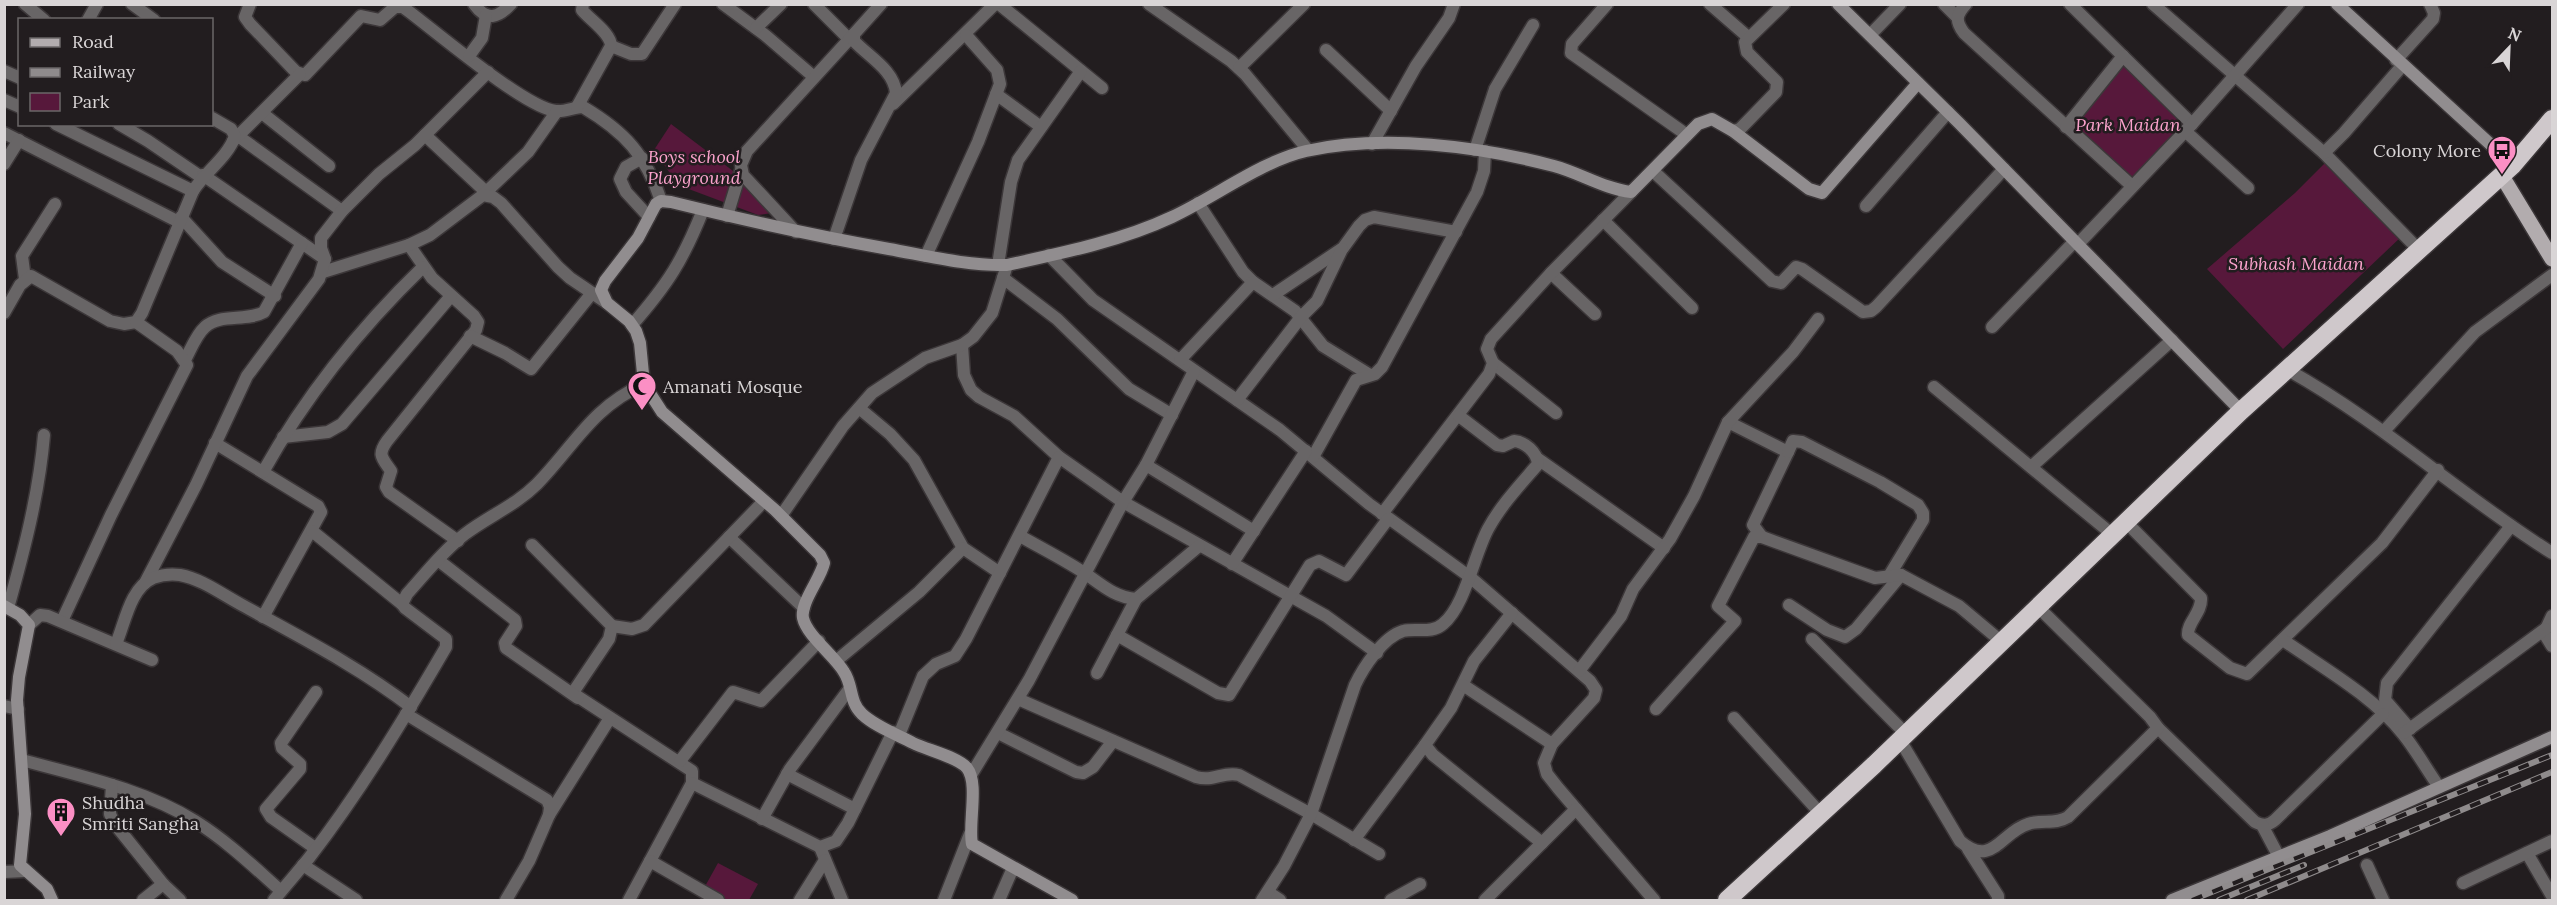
<svg xmlns="http://www.w3.org/2000/svg" width="2557" height="905" font-family="Lora,serif">
	<rect width="100%" height="100%" fill="#221d1f"/>
	<g fill="#57183b">
		<polygon points="2124,64 2186,121 2131,180 2071,127"/>
		<polygon points="671,124 741,177 772,213 758,215 678,185 654,150"/>
		<polygon points="2328,160 2402,236 2283,349 2207,269 2295,193"/>
		<polygon points="718,863 758,884 749,900 720,900 703,890"/>
	</g>
	<g fill="none" stroke-linecap="round" stroke-linejoin="round">
		<g stroke="#3c3739" stroke-width="15">
			<g id="street">
				<polyline points="25,4 44,20"/>
				<polyline points="132,4 154,20"/>
				<path d="M250 4 245 17 250 24 296 72 305 75 361 16 380 20 395 7H403C433 29 525 108 556 111 566 112 574 107 583 107 625 132 646 155 661 201"/>
				<path d="M474 4C487 22 498 18 511 4"/>
				<polyline points="723,4 765,35 814,77"/>
				<polyline points="814,4 849,39"/>
				<polyline points="999,4 1102,88"/>
				<polyline points="1149,4 1231,61 1245,74 1308,150"/>
				<polyline points="1607,4 1572,44 1571,53 1687,135"/>
				<polyline points="1710,4 1748,37"/>
				<polyline points="1944,4 1957,17"/>
				<path d="M1966 4C1956 15 1955 21 1964 33L2132 186"/>
				<polyline points="2070,4 2192,124"/>
				<polyline points="2153,4 2324,153 2420,251"/>
				<polyline points="88,20 97,4"/>
				<polyline points="756,28 781,4"/>
				<polyline points="1870,35 1900,4"/>
				<polyline points="611,46 631,54 642,54 675,4"/>
				<polyline points="1326,50 1391,111"/>
				<polyline points="469,56 482,38 486,15"/>
				<polyline points="2396,60 2433,19 2434,13 2430,4"/>
				<polyline points="1239,68 1304,4"/>
				<polyline points="4,71 20,78"/>
				<polyline points="996,94 1041,127"/>
				<polyline points="4,100 20,107"/>
				<polyline points="893,104 995,4"/>
				<path d="M577 107 611 46C611 33 590 20 582 10L583 4"/>
				<polyline points="262,113 329,166"/>
				<polyline points="56,124 193,191"/>
				<polyline points="119,124 148,141 201,177"/>
				<polyline points="2066,127 2123,56"/>
				<polyline points="1733,131 1740,129 1776,92 1777,82 1747,52 1745,42 1784,4"/>
				<polyline points="2185,131 2248,188"/>
				<polyline points="4,133 179,222"/>
				<polyline points="425,135 486,192"/>
				<polyline points="238,136 342,211"/>
				<polyline points="233,141 300,74"/>
				<polyline points="1372,144 1416,66 1449,18 1454,4"/>
				<polyline points="1475,150 1495,89 1533,25"/>
				<polyline points="2324,153 2344,133 2402,66"/>
				<polyline points="642,158 626,167 620,179 626,192 649,217"/>
				<polyline points="4,164 19,140"/>
				<polyline points="1653,171 1772,281 1781,283 1796,267 1802,269 1863,312 1871,311 1876,307 2004,169"/>
				<polyline points="203,175 325,259"/>
				<polyline points="483,195 528,152 557,111"/>
				<polyline points="1198,203 1243,272 1253,282 1295,311 1323,346 1370,375"/>
				<polyline points="1866,206 1948,112"/>
				<polyline points="727,216 741,170"/>
				<polyline points="181,217 222,262 275,296"/>
				<polyline points="1603,220 1692,308"/>
				<polyline points="796,232 743,175 741,165 747,151 854,34"/>
				<path d="M834 239 861 160 896 93C894 70 869 57 854 41V34L881 4"/>
				<polyline points="2078,244 2192,124 2298,4"/>
				<path d="M409 245 432 278 474 316 478 322 476 330 387 441C377 455 382 458 391 471L386 487 389 492 458 541"/>
				<polyline points="1049,255 1093,300 1280,430 1369,504 1470,577 1590,681 1596,690 1594,698 1552,744 1544,763 1547,774 1558,788 1654,900"/>
				<polyline points="926,256 978,142 1000,84 997,70 966,35"/>
				<polyline points="998,265 1011,182 1018,160 1081,71"/>
				<polyline points="323,272 409,245 430,235 483,195 493,197 501,203 558,267 570,278 607,303"/>
				<polyline points="1551,273 1595,314"/>
				<polyline points="1003,278 1057,319 1129,389 1172,415"/>
				<polyline points="25,279 22,256 55,204"/>
				<polyline points="1273,295 1343,248 1359,226 1365,220 1374,217 1456,232"/>
				<path d="M4 313 20 285 31 276 110 321 124 324 136 322 142 313 193 191C205 172 228 157 235 136L231 129 212 118"/>
				<path d="M632 325C668 284 683 260 703 210"/>
				<polyline points="1992,327 2075,241"/>
				<polyline points="470,336 505,353 531,369 592,293"/>
				<polyline points="962,345 964,375 971,390 979,397 1014,416 1059,457 1123,502 1326,616 1377,653"/>
				<path d="M185 360C191 349 196 335 205 327 220 313 246 322 264 312L302 243"/>
				<polyline points="1180,360 1253,282"/>
				<polyline points="1493,363 1556,413"/>
				<path d="M2288 370C2383 423 2461 496 2552 553"/>
				<polyline points="1934,387 2113,535"/>
				<polyline points="1237,400 1301,317 1317,301 1342,249"/>
				<polyline points="859,408 890,434 914,460 963,548 1000,573"/>
				<polyline points="1728,422 1788,452 1753,525 1762,537"/>
				<polyline points="2384,431 2475,332 2552,275"/>
				<polyline points="283,437 328,432 342,424 451,296"/>
				<polyline points="215,443 318,506 321,512 263,617"/>
				<polyline points="1788,452 1793,441 1802,442 1880,482 1918,505 1923,513 1923,520 1889,576"/>
				<polyline points="1313,457 1356,380 1375,374 1382,367 1477,192 1484,171 1485,151"/>
				<polyline points="1538,459 1664,548"/>
				<polyline points="1146,465 1254,531"/>
				<polyline points="2031,467 2172,340"/>
				<path d="M263 472C305 397 361 327 423 267"/>
				<polyline points="1382,514 1489,374 1493,363 1487,349 1491,339 1551,273 1631,192"/>
				<polyline points="781,516 843,426 872,393 925,358 962,345 973,337 992,313 1007,265"/>
				<path d="M2126 522 2201 598C2202 613 2187 622 2188 635L2230 668 2247 674 2382 543 2438 470"/>
				<polyline points="312,531 402,604"/>
				<path d="M1020 536C1041 548 1065 560 1086 574 1103 586 1115 597 1136 599L1199 546"/>
				<polyline points="729,537 804,608"/>
				<polyline points="532,545 612,626 609,639 574,691 577,696 692,771 692,783 629,900"/>
				<polyline points="438,560 515,620 516,626 505,643 506,648 578,698"/>
				<polyline points="1232,564 1306,451"/>
				<polyline points="145,583 196,485 247,376 319,279 325,259 321,248 321,238 342,211 379,174 415,145 488,72"/>
				<polyline points="1789,605 1827,630 1845,637 1856,629 1901,575"/>
				<path d="M8 608C24 551 39 494 44 435"/>
				<polyline points="1512,613 1474,661 1451,708 1425,745 1433,755 1542,843"/>
				<polyline points="2552,616 2544,633 2552,646"/>
				<polyline points="62,621 111,515 187,365 177,351 136,322"/>
				<polyline points="29,625 40,615 48,616 152,660"/>
				<polyline points="612,626 632,629 644,625 764,501"/>
				<polyline points="1117,635 1218,693 1229,695 1310,565 1319,561 1346,575 1388,519"/>
				<polyline points="1812,639 1906,734"/>
				<path d="M2283 640C2323 668 2372 695 2403 734 2416 750 2427 770 2439 787"/>
				<path d="M116 644C125 623 130 588 153 578 161 575 172 574 180 575 202 579 223 595 242 605 300 637 359 667 411 707"/>
				<polyline points="836,661 919,592 963,548"/>
				<polyline points="1579,671 1621,616 1633,589 1670,539 1694,496 1728,422 1793,352 1818,319"/>
				<polyline points="1097,673 1136,599"/>
				<polyline points="1463,685 1552,744"/>
				<path d="M1018 699 1196 777C1214 782 1223 771 1239 775L1311 814 1379 854"/>
				<polyline points="4,706 18,709"/>
				<polyline points="1656,709 1735,621 1718,606 1754,537 1762,537 1875,578 1901,575 1959,606 2002,642"/>
				<polyline points="406,714 547,800 550,807 549,815 529,861 506,900"/>
				<polyline points="1734,718 1821,814"/>
				<path d="M2158 728 2255 822C2263 826 2268 826 2275 820L2383 714"/>
				<polyline points="2410,729 2385,700 2387,683 2511,526"/>
				<polyline points="998,733 1076,772 1083,773 1093,767 1113,741"/>
				<polyline points="2404,733 2545,629"/>
				<polyline points="899,735 923,676 936,664 955,656 966,639 1059,457"/>
				<path d="M1900 740 1960 841C1992 869 2001 832 2028 824 2042 819 2055 825 2068 817L2158 728 2150 717 2038 607"/>
				<path d="M22 760C80 776 143 789 195 821 227 841 254 867 281 891"/>
				<polyline points="680,761 733,692 761,701 819,641"/>
				<polyline points="787,774 855,809"/>
				<polyline points="971,775 1029,680 1123,502 1146,465 1194,371"/>
				<polyline points="692,783 820,847 836,841 848,823 893,732"/>
				<polyline points="112,785 110,814 114,823 163,884 180,900"/>
				<polyline points="549,815 610,718"/>
				<polyline points="762,819 790,769 850,688"/>
				<polyline points="2262,825 2279,857"/>
				<polyline points="1354,840 1425,745"/>
				<polyline points="820,847 842,900"/>
				<polyline points="315,848 271,817 266,809 300,769 300,764 282,748 281,743 316,692"/>
				<polyline points="1968,849 1998,896 1998,900"/>
				<polyline points="2527,853 2552,896"/>
				<polyline points="650,861 718,900"/>
				<polyline points="303,865 356,900"/>
				<polyline points="2367,865 2383,900"/>
				<polyline points="4,872 25,871"/>
				<polyline points="2463,883 2552,841"/>
				<polyline points="1268,892 1280,900"/>
				<polyline points="143,900 163,884"/>
				<path d="M274 900C285 886 297 873 309 858 360 792 404 719 446 647V639L405 608 402 604 407 594C426 573 443 551 465 534 489 516 516 505 537 484 575 445 591 408 644 384"/>
				<polyline points="800,900 825,860"/>
				<polyline points="944,900 970,834"/>
				<polyline points="999,900 1013,868"/>
				<path d="M1262 900 1284 866 1311 814 1355 685C1363 668 1383 637 1403 631 1416 628 1432 634 1443 624 1465 606 1474 555 1488 529 1501 505 1520 485 1538 464 1537 452 1525 442 1514 441L1503 446 1497 445 1459 416"/>
				<polyline points="1391,900 1420,884"/>
				<polyline points="1485,900 1576,809"/>
			</g>
		</g>
		<g stroke="#3c3739" stroke-width="15">
			<g id="secondary">
				<polyline points="1838,4 1959,123 2241,411"/>
				<polyline points="2337,4 2513,165"/>
				<polyline points="4,606 20,615 29,625 19,677 17,700 25,814 20,865 47,889 52,900"/>
				<path d="M1072 900 972 844C968 824 979 783 967 768 958 757 927 750 913 743 896 734 876 727 862 714 849 702 853 685 844 672 835 656 807 636 803 618 800 603 821 578 824 563L820 555 775 510 662 412 644 384 640 343 636 331 629 321 607 303 601 290 605 281 638 238 656 204 661 201 671 202C743 220 816 236 889 249 928 256 967 266 1007 265 1062 253 1121 241 1172 217 1215 197 1262 161 1306 151 1384 134 1478 146 1554 166 1580 173 1605 189 1631 192L1698 124 1712 119 1733 131 1809 189 1822 193 1918 83"/>
				<polyline points="2172,900 2330,836 2552,737"/>
			</g>
		</g>
		<g stroke="#3c3739" stroke-width="18">
			<polyline id="primary" points="2502,176 2552,259"/>
		</g>
		<g stroke="#3c3739" stroke-width="21">
			<polyline id="highway" points="1727,900 1874,765 2241,411 2513,165 2552,119"/>
		</g>
		<use href="#street" stroke="#686566" stroke-width="12"/>
		<use href="#secondary" stroke="#918d8f" stroke-width="12"/>
		<use href="#primary" stroke="#b2acae" stroke-width="15"/>
		<use href="#highway" stroke="#cfc8cb" stroke-width="18"/>
		<g stroke="#8f8b8c" stroke-width="6">
			<g id="rail">
				<polyline points="2192,900 2552,755"/>
				<polyline points="2219,900 2304,865"/>
				<polyline points="2247,900 2552,772"/>
			</g>
		</g>
		<use href="#rail" stroke="#221d1f" stroke-width="4" stroke-dasharray="11" stroke-linecap="butt"/>
	</g>
	<defs>
		<g id="bus-pin" transform="scale(1.5)"><path d="M0 17L-7.5 6A9.5 9.5 0 1 1 7.5 6Z" fill="#fb8fc4" stroke="#221d1f"/><path d="M-5-6H5V4H4V6H2V4H-2V6H-4V4H-5ZM-3.5-4V0h7V-4ZM-3.5 1.2v1.5H-2V1.2ZM2 1.2v1.5H3.5V1.2Z" fill="#111"/></g>
		<g id="mosque-pin" transform="scale(1.5)"><path d="M0 17L-7.5 6A9.5 9.5 0 1 1 7.5 6Z" fill="#fb8fc4" stroke="#221d1f"/><path d="M3.5-4.9A6 6 0 1 0 3.5 4.9A5 5 0 1 1 3.5-4.9Z" fill="#111"/></g>
		<g id="building-pin" transform="scale(1.5)"><path d="M0 17L-7.5 6A9.5 9.5 0 1 1 7.5 6Z" fill="#fb8fc4" stroke="#221d1f"/><path d="M-4-6H4V6H1V3H-1V6H-4ZM-2.5-4.3h1.7v1.8h-1.7ZM.8-4.3h1.7v1.8H.8ZM-2.5-1h1.7V.8h-1.7ZM.8-1h1.7V.8H.8Z" fill="#111"/></g>
	</defs>
	<g fill-rule="evenodd">
		<use href="#bus-pin" x="2502" y="150"/>
		<use href="#mosque-pin" x="642" y="386"/>
		<use href="#building-pin" x="61" y="812"/>
	</g>
	<g text-anchor="middle" dominant-baseline="central" stroke-width="5" stroke-linejoin="round" paint-order="stroke">
		<g font-size="18" font-style="italic" fill="#fca3cd" stroke="#221d1f">
			<text x="2128" y="124">Park Maidan</text>
			<text x="694" y="156">Boys school<tspan x="694" dy="21">Playground</tspan></text>
			<text x="2296" y="263">Subhash Maidan</text>
		</g>
		<g font-size="18" fill="#d9d5d6" stroke="#221d1f" text-anchor="start">
			<text x="2481" y="150" text-anchor="end">Colony More</text>
			<text x="663" y="386">Amanati Mosque</text>
			<text x="82" y="802">Shudha<tspan x="82" dy="21">Smriti Sangha</tspan></text>
		</g>
	</g>
	<rect width="2557" height="905" fill="none" stroke="#d9d5d6" stroke-width="12"/>
	<rect x="18" y="18" width="195" height="108" fill="#221d1f" stroke="#6b6768" stroke-width="1.5"/>
	<rect x="30" y="38" width="30" height="9" fill="#b2acae" stroke="#6b6768" stroke-width="1.5"/>
	<text x="72" y="48" font-size="18" fill="#d9d5d6">Road</text>
	<rect x="30" y="68" width="30" height="9" fill="#8f8b8c" stroke="#6b6768" stroke-width="1.5"/>
	<text x="72" y="78" font-size="18" fill="#d9d5d6">Railway</text>
	<rect x="30" y="93" width="30" height="18" fill="#57183b" stroke="#6b6768" stroke-width="1.5"/>
	<text x="72" y="108" font-size="18" fill="#d9d5d6">Park</text>
	<g transform="translate(2509 48) rotate(23)" stroke="#221d1f" stroke-width="4.5" paint-order="stroke">
	<path d="M0-4.5L10 22L0 15L-10 22Z" fill="#d9d5d6"/>
	<text y="-9" font-size="16" font-weight="bold" text-anchor="middle" fill="#d9d5d6">N</text>
	</g>
</svg>
